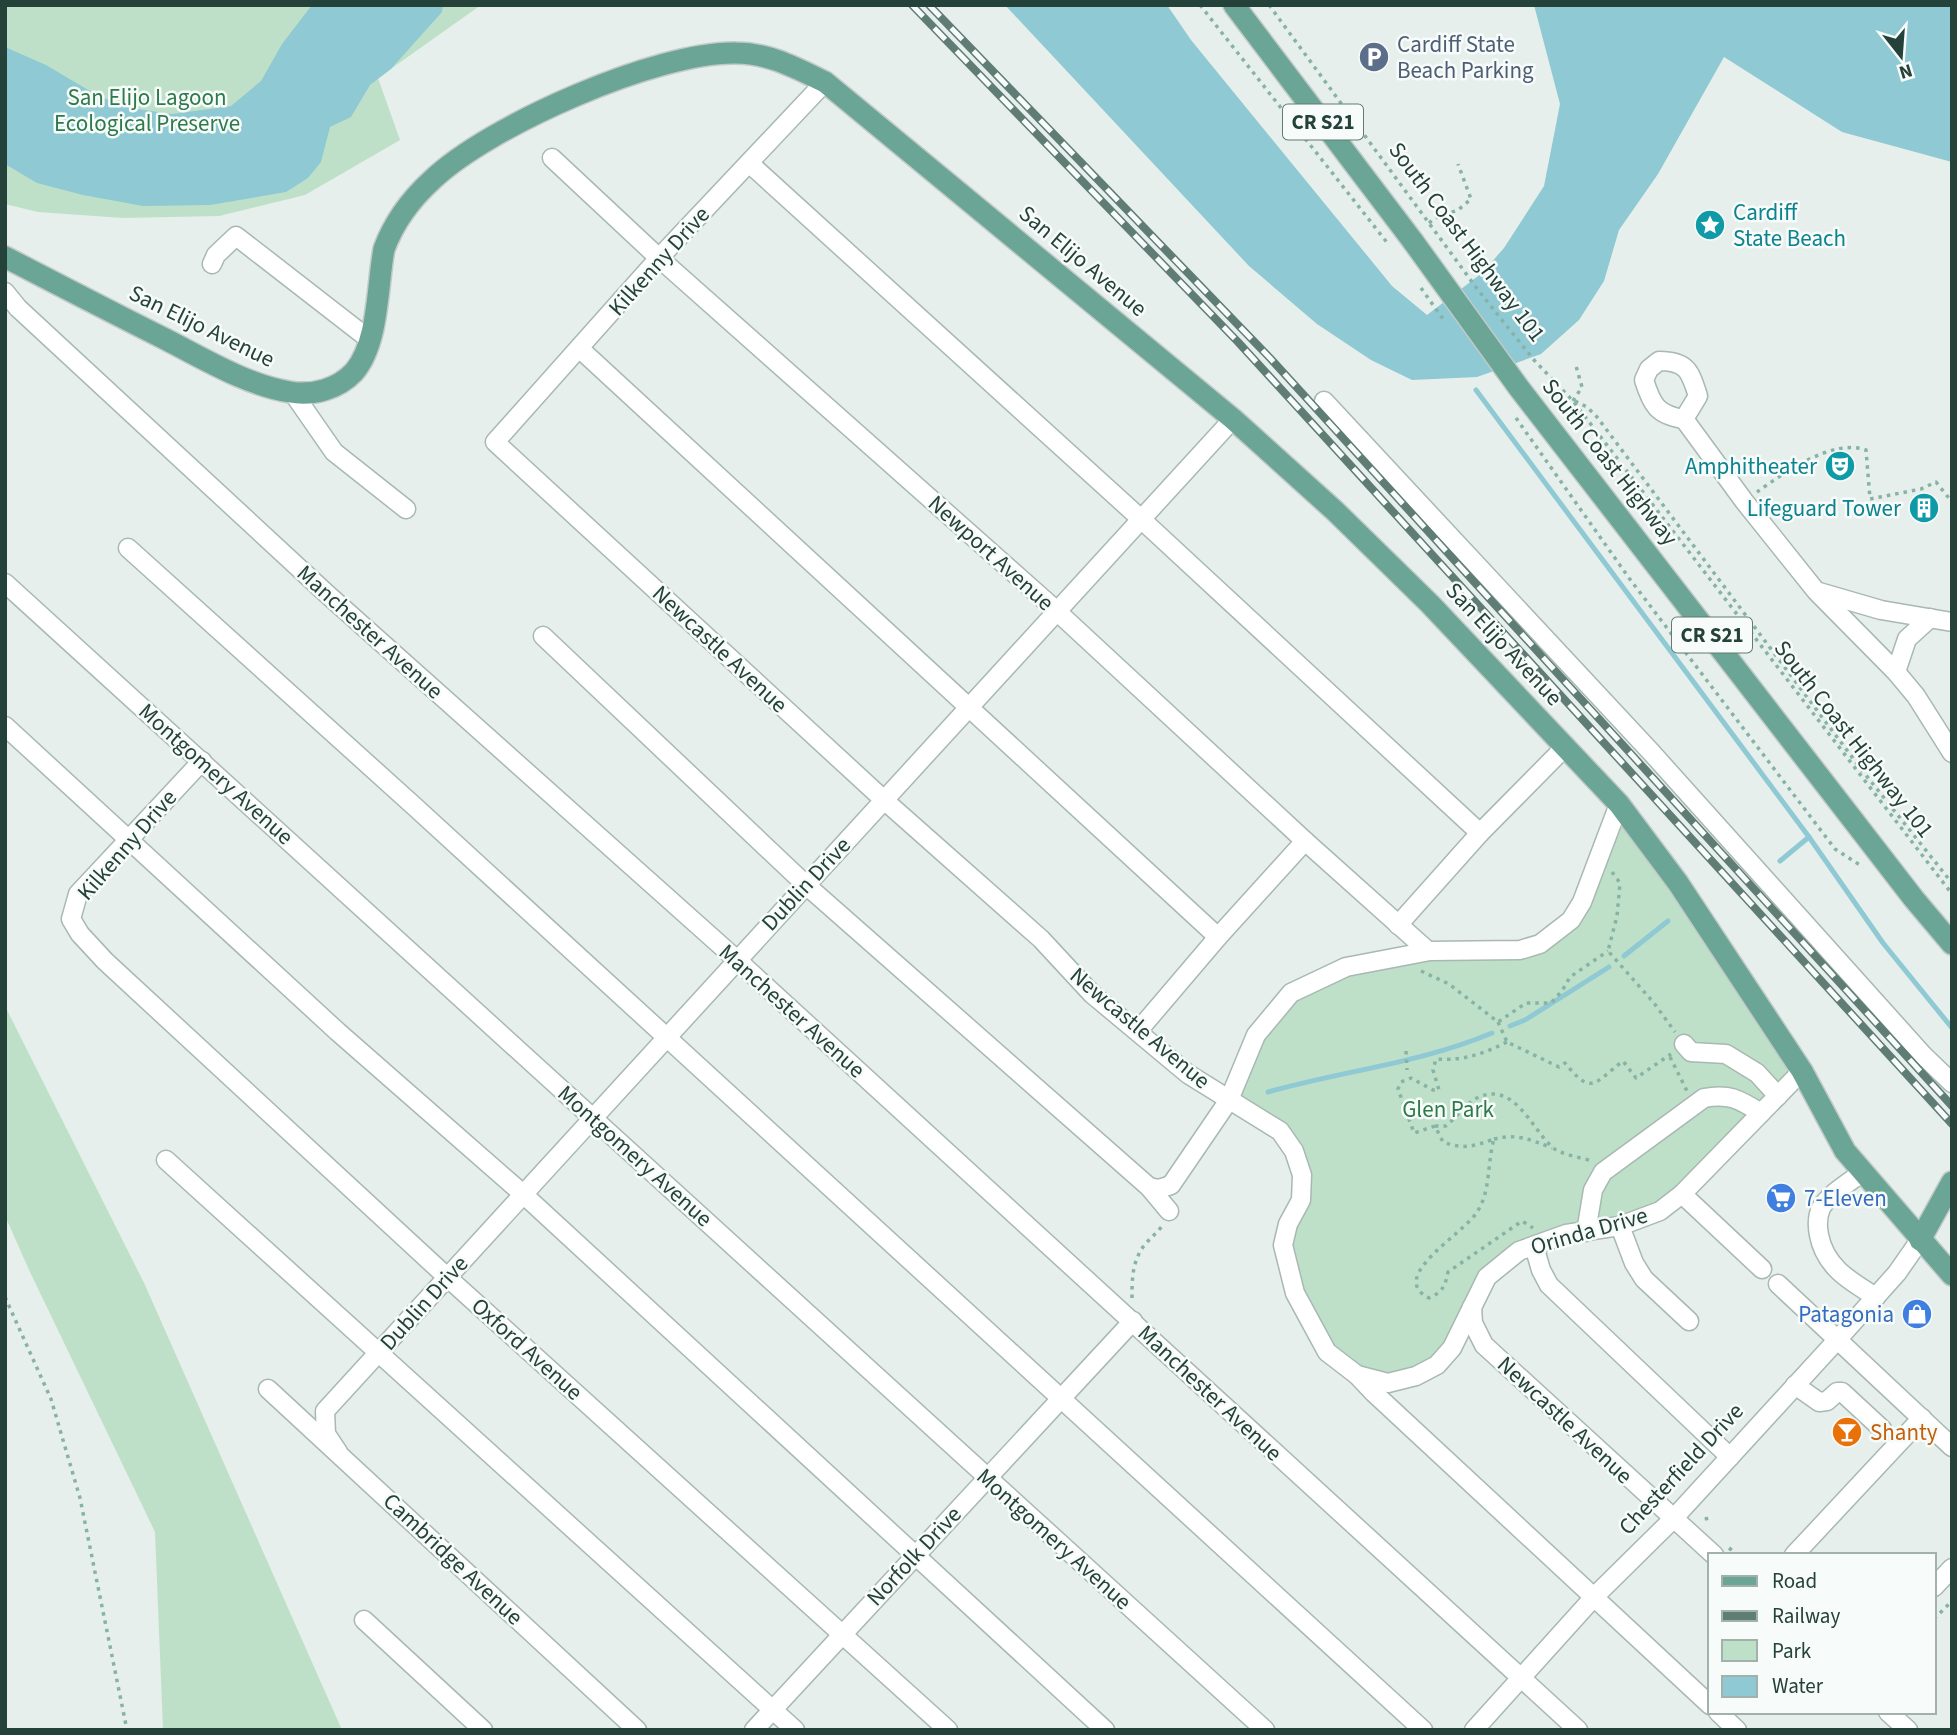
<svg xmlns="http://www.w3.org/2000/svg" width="1957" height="1735" font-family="'Source Sans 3',sans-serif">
	<rect width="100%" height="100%" fill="#e6efeb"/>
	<g fill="#bfe0c8">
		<polygon points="5,5 481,5 378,78 400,140 305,195 219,216 123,218 38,212 5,204"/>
		<polygon points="1617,806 1803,1062 1684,1194 1506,1260 1455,1345 1401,1381 1346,1370 1286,1266 1299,1199 1293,1151 1222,1096 1270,1013 1334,971 1519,949 1572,919"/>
		<polygon points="5,1006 145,1285 342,1730 163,1730 155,1532 30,1272 5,1216"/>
	</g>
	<g fill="#8ec9d4">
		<polygon points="312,5 443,5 442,12 391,69 370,85 351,117 330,127 321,162 308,178 286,192 210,205 143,206 83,195 37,183 5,164 5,47 46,65 100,97 138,109 172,114 231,106 261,81 282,44"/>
		<polygon points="1005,5 1167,5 1191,40 1392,286 1427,315 1482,273 1504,248 1544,186 1560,104 1534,5 1952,5 1952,162 1842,132 1724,57 1658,174 1619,230 1604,281 1579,320 1541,354 1477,377 1412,380 1371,360 1317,324 1249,266"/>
	</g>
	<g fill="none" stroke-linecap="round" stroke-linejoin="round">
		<g stroke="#8ec9d4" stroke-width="5">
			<polyline points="1476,390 1809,837 1780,861"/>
			<polyline points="1809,837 1883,943 1952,1028"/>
			<polyline points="1624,956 1668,921"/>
			<polyline points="1510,1026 1525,1020 1609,967"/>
			<path d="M1268 1092C1342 1071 1421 1063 1492 1033"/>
		</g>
		<g stroke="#a8b8b2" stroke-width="21">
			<g id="minor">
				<polyline points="825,82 659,258 495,442 884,800 1041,939 1092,994 1188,1074 1280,1131 1294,1151 1302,1175 1301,1200 1288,1224 1283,1245 1295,1293 1327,1352 1357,1375 1388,1383 1416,1376 1437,1365 1452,1348 1487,1277 1519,1251 1566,1234 1620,1226 1660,1211 1682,1194 1802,1071"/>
				<polyline points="552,158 659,258 1049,604 1305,841 1428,951"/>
				<polyline points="749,163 1141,519 1480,833"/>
				<polyline points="212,264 216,255 236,236 370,340"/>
				<polyline points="5,292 18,308 327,594 737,960 1578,1730"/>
				<polyline points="579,348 1218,937"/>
				<path d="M1659 361C1687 361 1690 371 1698 396L1684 419C1657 415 1652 405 1644 380L1649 369Z"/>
				<polyline points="293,393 334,452 406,509"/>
				<polyline points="1324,401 1651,752 1923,1055 1952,1083"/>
				<polyline points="1684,419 1744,501 1816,591 1896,672 1916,696 1952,753"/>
				<polyline points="128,548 414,806 1423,1730"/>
				<polyline points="5,583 1265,1730"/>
				<polyline points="1819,592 1881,610 1952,622"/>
				<polyline points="543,636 806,885 1149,1187 1169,1211"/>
				<polyline points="1896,672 1907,639 1930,618"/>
				<polyline points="5,726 338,1032 523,1194 1105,1730"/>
				<polyline points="202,761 78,894 71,919 80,934 105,961 447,1277 948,1730"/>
				<polyline points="1398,925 1480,833 1565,747"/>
				<polyline points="1138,1031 1218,937 1305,841"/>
				<polyline points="1684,1044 1691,1052 1726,1054 1757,1073 1778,1096"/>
				<polyline points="166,1160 795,1730"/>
				<path d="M1863 1172C1850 1182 1829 1194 1821 1208 1817 1217 1817 1225 1819 1235 1825 1267 1850 1281 1876 1297"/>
				<polyline points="1149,1187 1159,1189 1171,1185 1229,1100 1256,1035 1291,993 1346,967 1430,951 1520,950 1540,944 1571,920 1582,902 1619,804"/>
				<polyline points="1682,1194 1762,1269"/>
				<polyline points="1620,1226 1634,1263 1644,1279 1689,1321"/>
				<path d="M1586 1232 1593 1190 1603 1172 1704 1098C1730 1093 1740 1100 1761 1113"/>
				<polyline points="1534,1246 1541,1270 1549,1285 1730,1457"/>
				<polyline points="1778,1284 1952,1447"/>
				<polyline points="1472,1307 1473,1323 1484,1345 1714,1555"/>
				<polyline points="1357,1375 1374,1393 1710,1705"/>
				<polyline points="1795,1385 1819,1402 1827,1401 1837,1392 1842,1392 1882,1429"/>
				<polyline points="268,1389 637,1730"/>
				<polyline points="338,1452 326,1434 325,1411 1233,419"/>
				<polyline points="1794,1555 1922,1418"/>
				<polyline points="1934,1587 1952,1568"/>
				<polyline points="364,1620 483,1730"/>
				<polyline points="1718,1712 1737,1730"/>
				<polyline points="1888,1712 1908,1730"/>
				<polyline points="754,1730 1133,1321"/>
				<polyline points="1474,1730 1594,1597 1673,1519 1838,1339 1897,1273 1920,1240"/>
			</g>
		</g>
		<g stroke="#c2cac8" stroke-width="24">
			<g id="major">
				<polyline points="1234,5 1412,240 1519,388 1914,899 1952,944"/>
				<path d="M5 257C59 285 113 313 167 340 206 360 247 385 290 392 313 396 338 389 354 372 379 343 377 286 384 249 394 222 410 200 432 180 488 126 658 51 736 53 769 53 796 68 825 82L1233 419 1335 511 1430 604 1619 804 1678 883 1802 1071 1845 1151 1952 1275"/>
				<polyline points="1920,1240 1952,1182"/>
			</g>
		</g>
		<g stroke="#86b3a5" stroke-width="3.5" stroke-dasharray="3.5 5" stroke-linecap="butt">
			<polyline points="1200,5 1389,245"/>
			<polyline points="1269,5 1478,290 1534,360 1573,401 1952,894"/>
			<polyline points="1429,223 1435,218 1458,210 1471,199 1458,164"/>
			<polyline points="1421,288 1443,319"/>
			<polyline points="1573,401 1582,387 1576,366"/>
			<polyline points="1575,401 1587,407 1597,417 1861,769 1952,883"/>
			<polyline points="1516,418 1629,578 1835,849 1863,867"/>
			<path d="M1757 492C1784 473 1832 438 1866 450L1870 499 1921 489 1936 482 1952 502"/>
			<polyline points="1612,872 1620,883 1617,916 1608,951 1654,1003 1675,1032"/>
			<polyline points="1421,971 1449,984 1498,1022 1526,1003 1551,1003 1562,991 1570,977 1608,951"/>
			<path d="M1498 1022 1507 1042 1559 1067 1565 1063C1592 1096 1593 1084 1623 1061L1636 1078 1671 1054"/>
			<path d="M1507 1042C1483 1054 1463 1061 1436 1059L1433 1070 1439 1090H1433L1411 1078 1401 1082 1398 1089 1414 1133 1435 1126 1443 1142C1463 1150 1475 1146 1494 1139 1487 1163 1491 1191 1477 1212 1464 1234 1386 1277 1429 1298 1443 1292 1445 1286 1448 1272L1522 1221 1533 1228"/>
			<polyline points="1406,1051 1407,1070"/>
			<polyline points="1670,1057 1687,1091"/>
			<path d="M1435 1126H1446C1457 1117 1467 1102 1479 1097 1514 1082 1531 1127 1551 1146 1560 1155 1580 1157 1592 1161"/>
			<path d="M1494 1139C1517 1133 1531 1140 1552 1148"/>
			<polyline points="5,1297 51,1399 80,1498 127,1730"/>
			<path d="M1132 1298C1132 1280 1132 1263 1143 1247 1149 1239 1157 1233 1163 1225"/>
			<polyline points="1706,1517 1708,1525"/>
			<polyline points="1729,1548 1738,1555"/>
			<polyline points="1934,1619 1952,1601"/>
		</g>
		<use href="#minor" stroke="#fff" stroke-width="18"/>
		<use href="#major" stroke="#6aa596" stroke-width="21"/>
		<g stroke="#5f7d75" stroke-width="8">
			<g id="rail">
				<polyline points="912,5 1238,342 1952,1124"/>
				<polyline points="929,5 1270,358 1952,1106"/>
			</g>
		</g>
		<use href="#rail" stroke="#f7fbf9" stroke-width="5" stroke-dasharray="16" stroke-linecap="butt"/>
	</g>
	<defs>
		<g id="parking-disc" transform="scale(1.575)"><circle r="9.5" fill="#5c6f8a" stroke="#f7fbf9"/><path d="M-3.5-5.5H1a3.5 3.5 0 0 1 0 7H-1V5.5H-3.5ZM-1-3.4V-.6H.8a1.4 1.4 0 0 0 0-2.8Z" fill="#fff"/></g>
		<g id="sight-disc" transform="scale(1.575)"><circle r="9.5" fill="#0f9aa8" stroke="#f7fbf9"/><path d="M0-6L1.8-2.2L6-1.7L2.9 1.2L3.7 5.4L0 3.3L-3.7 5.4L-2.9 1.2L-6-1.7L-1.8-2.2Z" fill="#fff"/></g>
		<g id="theatre-disc" transform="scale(1.575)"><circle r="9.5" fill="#0f9aa8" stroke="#f7fbf9"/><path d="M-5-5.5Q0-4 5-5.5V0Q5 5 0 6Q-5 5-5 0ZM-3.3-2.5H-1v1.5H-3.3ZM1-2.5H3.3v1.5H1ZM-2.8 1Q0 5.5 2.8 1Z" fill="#fff"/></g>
		<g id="building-disc" transform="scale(1.575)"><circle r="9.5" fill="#0f9aa8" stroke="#f7fbf9"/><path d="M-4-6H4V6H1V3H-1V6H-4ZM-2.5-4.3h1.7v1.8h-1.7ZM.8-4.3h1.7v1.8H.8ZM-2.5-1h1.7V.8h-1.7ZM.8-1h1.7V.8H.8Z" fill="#fff"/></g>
		<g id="supermarket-disc" transform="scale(1.575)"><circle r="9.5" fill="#3f7fe0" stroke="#f7fbf9"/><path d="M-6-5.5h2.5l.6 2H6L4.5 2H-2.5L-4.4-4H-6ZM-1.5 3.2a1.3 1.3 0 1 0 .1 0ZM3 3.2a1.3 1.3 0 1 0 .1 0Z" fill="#fff"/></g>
		<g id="shop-disc" transform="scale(1.575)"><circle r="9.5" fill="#3f7fe0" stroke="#f7fbf9"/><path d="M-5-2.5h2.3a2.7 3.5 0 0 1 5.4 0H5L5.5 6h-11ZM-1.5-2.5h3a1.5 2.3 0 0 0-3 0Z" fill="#fff"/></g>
		<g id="bar-disc" transform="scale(1.575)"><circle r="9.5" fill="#e8710a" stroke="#f7fbf9"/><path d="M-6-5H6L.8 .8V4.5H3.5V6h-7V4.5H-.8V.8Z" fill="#fff"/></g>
	</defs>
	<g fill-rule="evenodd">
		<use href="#parking-disc" x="1374" y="57"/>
		<use href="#sight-disc" x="1710" y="225"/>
		<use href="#theatre-disc" x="1840" y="466"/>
		<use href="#building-disc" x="1924" y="508"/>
		<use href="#supermarket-disc" x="1781" y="1198"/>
		<use href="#shop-disc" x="1917" y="1314"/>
		<use href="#bar-disc" x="1847" y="1432"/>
	</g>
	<g text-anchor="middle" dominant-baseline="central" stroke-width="5" stroke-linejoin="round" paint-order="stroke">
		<g fill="#f7fbf9" stroke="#637a73" stroke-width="2">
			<rect x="1283" y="104.5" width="80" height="35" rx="5"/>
			<rect x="1672" y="617.5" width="80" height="35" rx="5"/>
		</g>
		<g font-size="21" font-weight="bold" fill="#24423a">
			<text x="1323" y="122">CR S21</text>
			<text x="1712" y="635">CR S21</text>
		</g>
		<g font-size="23" fill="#4e5e75" stroke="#f7fbf9" text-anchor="start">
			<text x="1397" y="44">Cardiff State<tspan x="1397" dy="26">Beach Parking</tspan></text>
		</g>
		<g font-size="23" fill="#2d7a4b" stroke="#f7fbf9">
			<text x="147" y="97">San Elijo Lagoon<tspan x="147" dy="26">Ecological Preserve</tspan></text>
			<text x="1448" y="1109">Glen Park</text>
		</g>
		<g font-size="23" fill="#0d838f" stroke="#f7fbf9" text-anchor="end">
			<text x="1733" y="212" text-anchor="start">Cardiff<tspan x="1733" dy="26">State Beach</tspan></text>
			<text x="1817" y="466">Amphitheater</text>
			<text x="1901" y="508">Lifeguard Tower</text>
		</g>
		<g font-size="23" fill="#24423a" stroke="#f7fbf9">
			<text transform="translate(1467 242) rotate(53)">South Coast Highway 101</text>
			<text transform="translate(659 261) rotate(-48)">Kilkenny Drive</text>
			<text transform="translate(1083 261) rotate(40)">San Elijo Avenue</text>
			<text transform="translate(202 326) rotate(26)">San Elijo Avenue</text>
			<text transform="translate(1610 462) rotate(52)">South Coast Highway</text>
			<text transform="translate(991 553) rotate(42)">Newport Avenue</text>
			<text transform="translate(370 632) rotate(42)">Manchester Avenue</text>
			<text transform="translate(1504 644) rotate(47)">San Elijo Avenue</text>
			<text transform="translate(720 649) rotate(43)">Newcastle Avenue</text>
			<text transform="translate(1854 739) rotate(52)">South Coast Highway 101</text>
			<text transform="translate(216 774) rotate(42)">Montgomery Avenue</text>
			<text transform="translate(127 845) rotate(-49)">Kilkenny Drive</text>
			<text transform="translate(806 884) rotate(-47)">Dublin Drive</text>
			<text transform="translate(792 1011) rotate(42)">Manchester Avenue</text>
			<text transform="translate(1140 1028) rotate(40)">Newcastle Avenue</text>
			<text transform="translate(635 1156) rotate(42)">Montgomery Avenue</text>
			<text transform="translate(1589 1231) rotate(-16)">Orinda Drive</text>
			<text transform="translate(424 1303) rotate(-48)">Dublin Drive</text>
			<text transform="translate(527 1349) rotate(42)">Oxford Avenue</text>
			<text transform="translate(1210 1393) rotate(43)">Manchester Avenue</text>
			<text transform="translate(1565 1420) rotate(43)">Newcastle Avenue</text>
			<text transform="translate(1681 1469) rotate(-47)">Chesterfield Drive</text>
			<text transform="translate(1054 1539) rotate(42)">Montgomery Avenue</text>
			<text transform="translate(914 1556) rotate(-47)">Norfolk Drive</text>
			<text transform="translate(453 1559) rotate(43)">Cambridge Avenue</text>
		</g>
		<g font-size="23" fill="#366cbe" stroke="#f7fbf9" text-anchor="start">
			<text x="1804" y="1198">7-Eleven</text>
			<text x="1894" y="1314" text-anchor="end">Patagonia</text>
		</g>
		<g font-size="23" fill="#c56008" stroke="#f7fbf9" text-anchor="start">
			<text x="1870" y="1432">Shanty</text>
		</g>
	</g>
	<rect width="1957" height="1735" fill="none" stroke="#24423a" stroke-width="14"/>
	<rect x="1708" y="1553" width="228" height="161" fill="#f7fbf9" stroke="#a3b1ad" stroke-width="2"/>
	<rect x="1722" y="1576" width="35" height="10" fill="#6aa596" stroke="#a3b1ad" stroke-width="2"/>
	<text x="1772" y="1588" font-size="21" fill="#24423a">Road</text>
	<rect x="1722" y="1611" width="35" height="10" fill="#5f7d75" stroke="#a3b1ad" stroke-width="2"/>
	<text x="1772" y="1623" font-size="21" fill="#24423a">Railway</text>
	<rect x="1722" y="1640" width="35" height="21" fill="#bfe0c8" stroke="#a3b1ad" stroke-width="2"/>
	<text x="1772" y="1658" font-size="21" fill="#24423a">Park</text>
	<rect x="1722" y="1676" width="35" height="21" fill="#8ec9d4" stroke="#a3b1ad" stroke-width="2"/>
	<text x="1772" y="1693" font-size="21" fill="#24423a">Water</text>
	<g transform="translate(1901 56) rotate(163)" stroke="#f7fbf9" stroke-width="5" paint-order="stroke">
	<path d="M0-5L12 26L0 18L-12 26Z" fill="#24423a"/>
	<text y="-10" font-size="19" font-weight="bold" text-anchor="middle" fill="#24423a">N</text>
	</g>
</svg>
